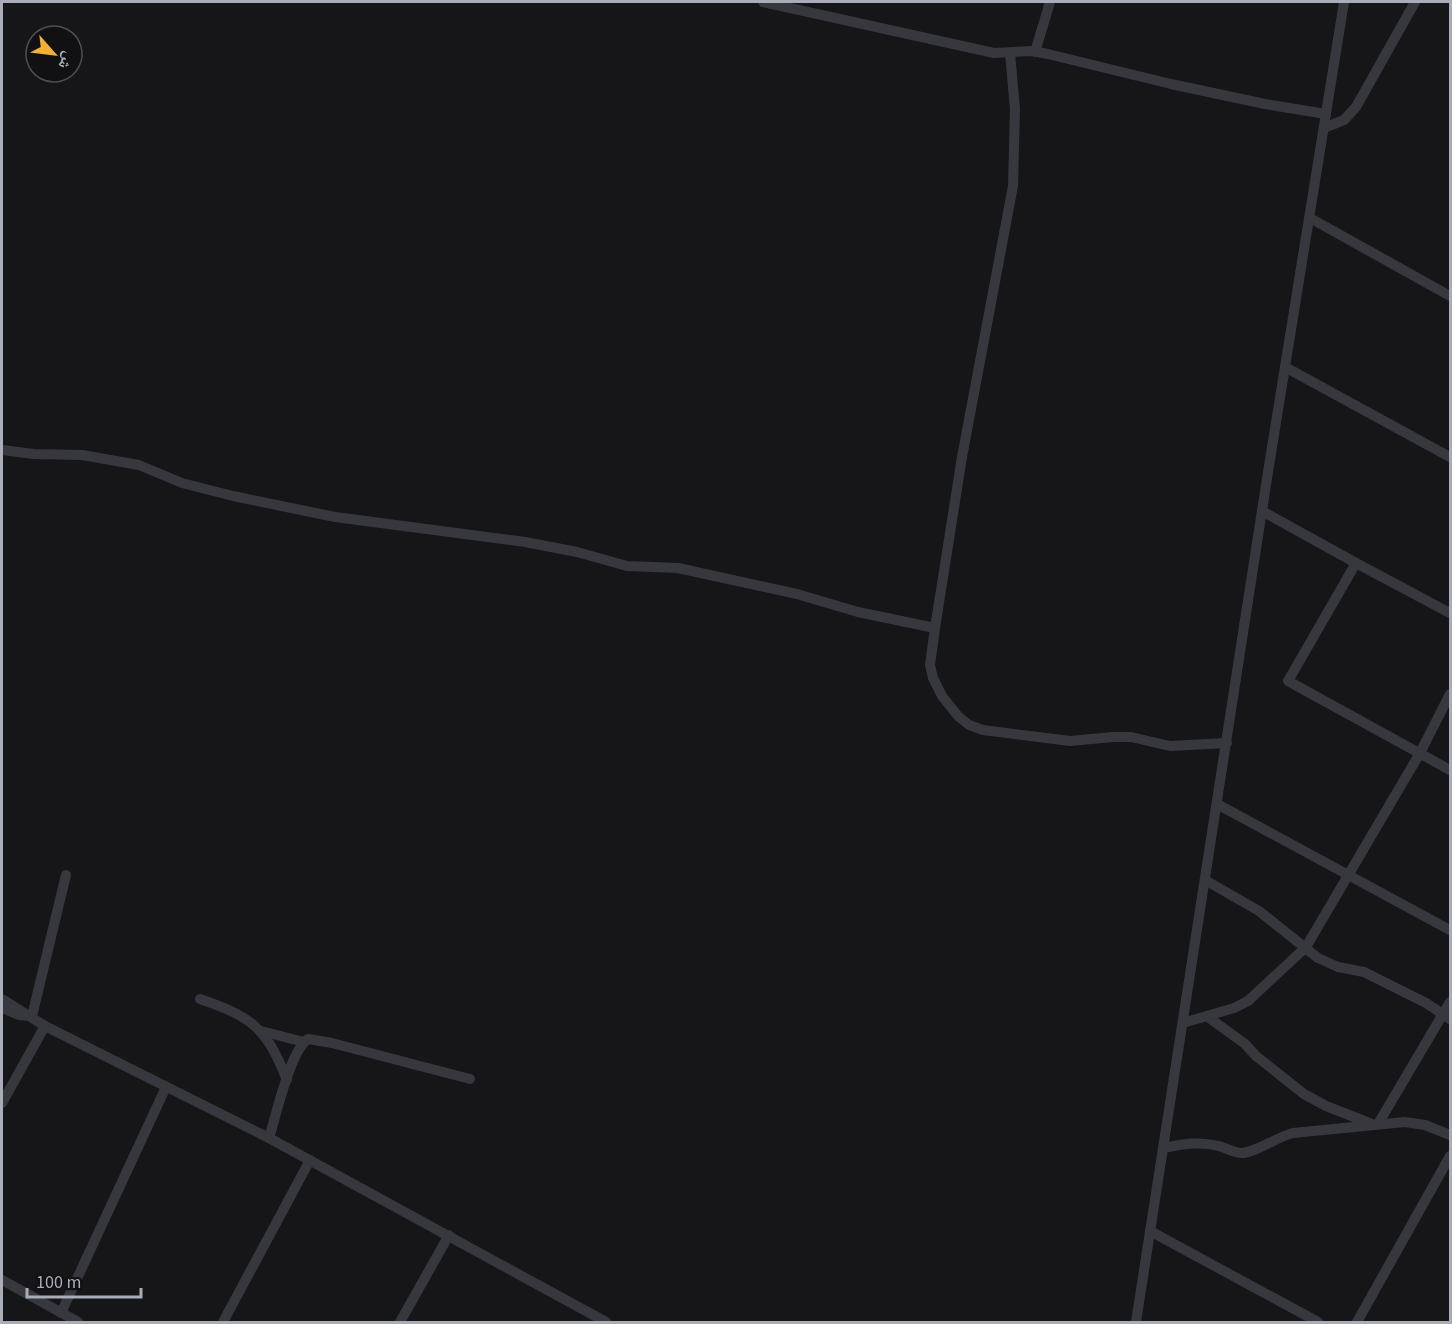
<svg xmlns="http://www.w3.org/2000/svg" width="1452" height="1324" font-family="'Source Sans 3','Noto Naskh Arabic',sans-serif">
	<rect width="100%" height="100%" fill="#161618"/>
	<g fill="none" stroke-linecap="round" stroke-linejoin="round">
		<g stroke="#37383d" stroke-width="10">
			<polyline points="763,2 994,53 1032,51 1048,54 1171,84 1265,104 1326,114"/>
			<polyline points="1035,52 1050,2"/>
			<polyline points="1010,53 1015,109 1013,186 962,457 935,628 930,665 933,678 942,696 958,716 969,725 983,730 1070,741 1113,737 1131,737 1170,746 1227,743"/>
			<polyline points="1324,128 1344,120 1356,107 1415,2"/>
			<polyline points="1310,218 1450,296"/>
			<polyline points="1285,367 1450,457"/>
			<polyline points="2,450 34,454 82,455 139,465 182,483 233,496 335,517 525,542 577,552 627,566 678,568 797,594 858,612 935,628"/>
			<polyline points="1262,511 1356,563 1450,613"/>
			<polyline points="1356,563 1288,681 1450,770"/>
			<polyline points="1217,804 1450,930"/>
			<polyline points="1205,880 1259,911 1318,958 1338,967 1364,972 1426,1003 1450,1019"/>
			<polyline points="2,999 45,1026 269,1138 606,1322"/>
			<path d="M200 999C252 1017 266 1027 287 1080"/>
			<polyline points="2,1008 19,1015 32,1016 66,875"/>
			<polyline points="1208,1017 1245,1044 1256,1056 1304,1094 1326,1106 1372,1124"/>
			<polyline points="1183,1023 1234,1008 1248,1001 1306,947 1420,753 1450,694"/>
			<polyline points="261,1031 304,1042"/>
			<polyline points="2,1103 45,1026"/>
			<polyline points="1378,1124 1450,1002"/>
			<path d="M269 1138C276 1116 290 1051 308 1039L332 1043 470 1079"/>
			<path d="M1163 1148C1184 1144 1198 1141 1219 1146 1226 1148 1234 1153 1241 1153 1255 1153 1277 1137 1293 1133L1405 1122 1425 1125 1450 1135"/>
			<polyline points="1150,1231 1318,1322"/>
			<polyline points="2,1280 78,1322"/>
			<polyline points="61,1313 166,1087"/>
			<polyline points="223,1322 310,1160"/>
			<polyline points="400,1322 449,1235"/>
			<polyline points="1136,1322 1268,472 1344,2"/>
			<polyline points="1357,1322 1450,1156"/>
		</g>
	</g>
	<rect width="1452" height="1324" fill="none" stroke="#a8adb8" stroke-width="6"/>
	<g transform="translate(54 54) rotate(118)"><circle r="28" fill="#111113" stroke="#4d4f55" stroke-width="1.5"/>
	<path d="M0-4.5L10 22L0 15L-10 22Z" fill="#f2b134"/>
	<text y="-9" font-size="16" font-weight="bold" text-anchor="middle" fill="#a8adb8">ش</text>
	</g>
	<path d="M27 1288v9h114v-9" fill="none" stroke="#a8adb8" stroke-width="3"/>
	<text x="36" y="1288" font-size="18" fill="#a8adb8" stroke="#111113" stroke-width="4.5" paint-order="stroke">100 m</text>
</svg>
